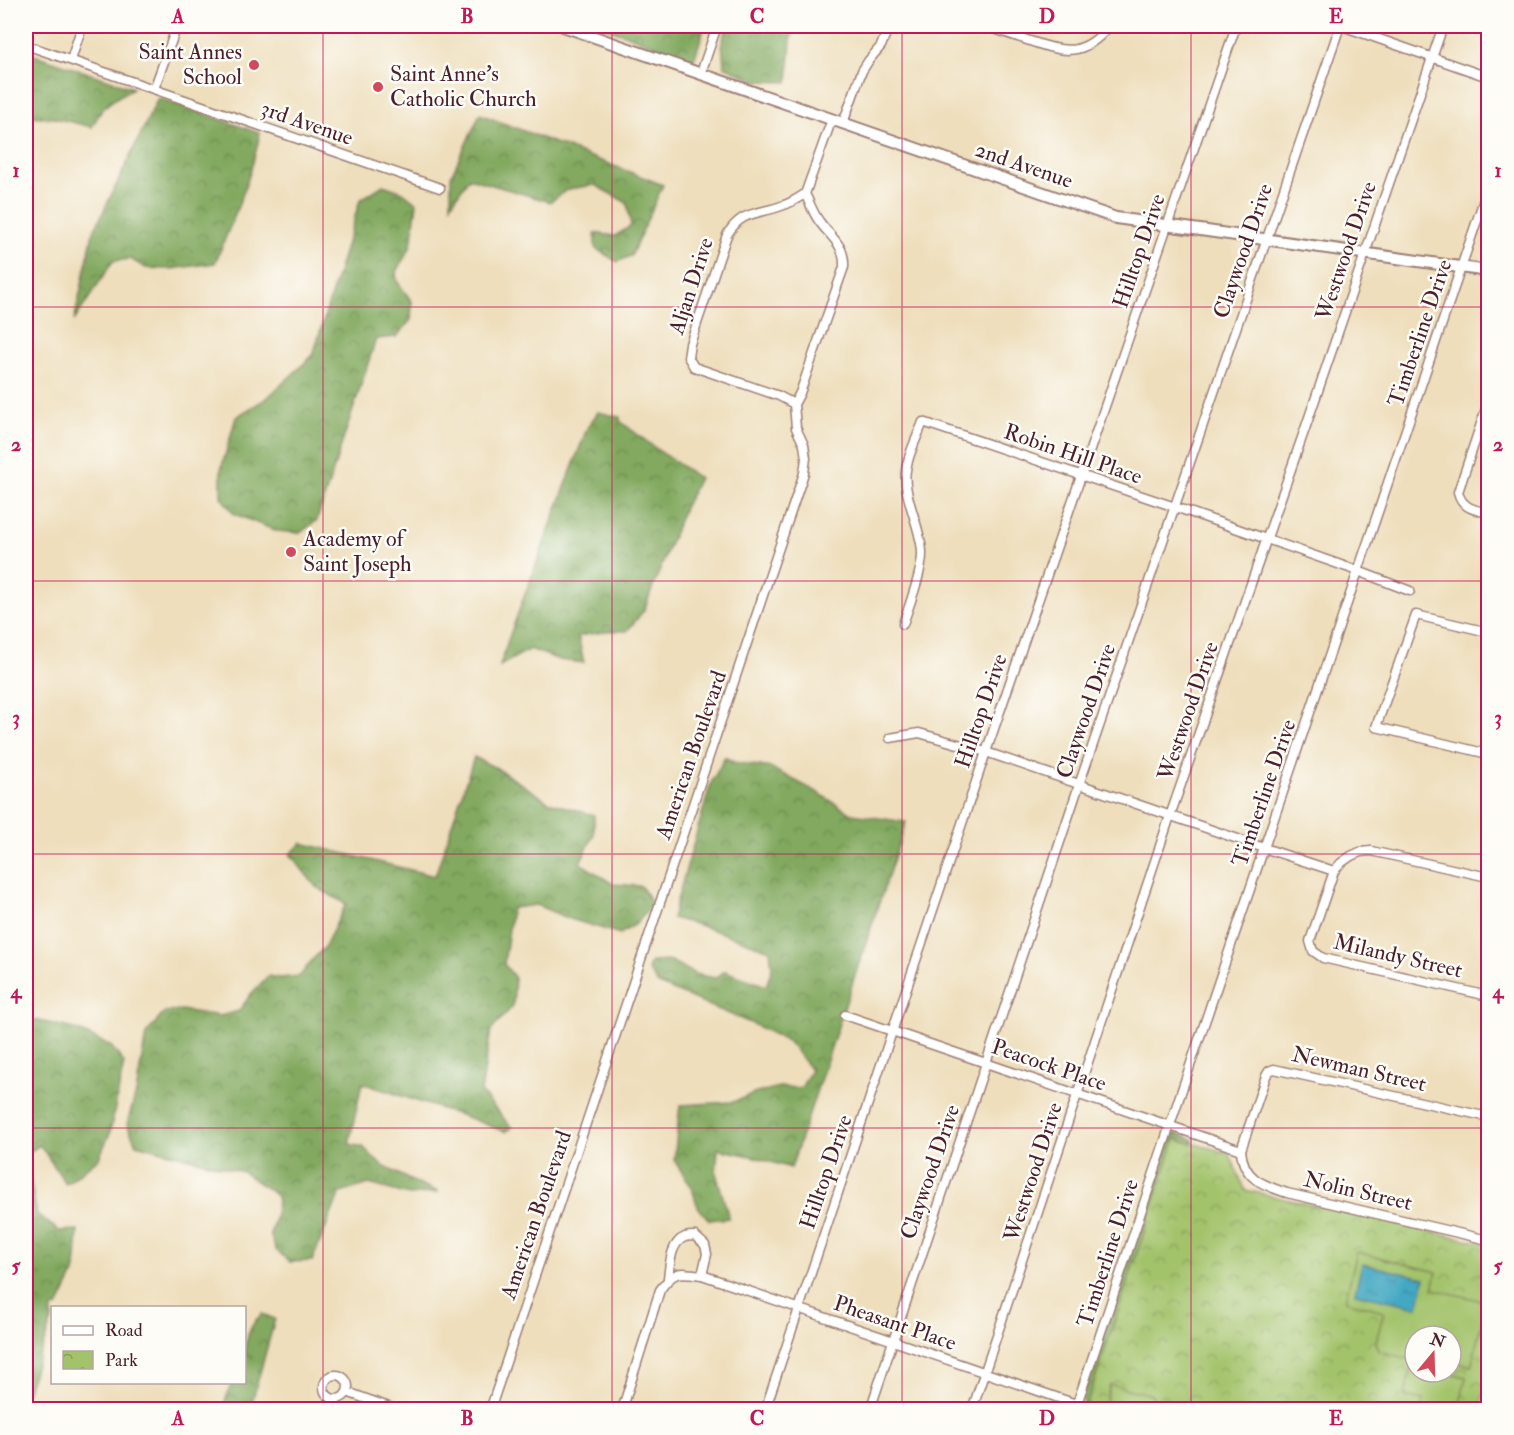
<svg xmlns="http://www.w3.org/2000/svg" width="1514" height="1435" font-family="'IM FELL Double Pica',serif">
	<defs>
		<pattern id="forest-crowns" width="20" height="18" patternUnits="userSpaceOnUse" patternTransform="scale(1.5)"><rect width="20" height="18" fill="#82a95f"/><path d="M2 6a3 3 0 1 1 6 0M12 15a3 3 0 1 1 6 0" fill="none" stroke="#6c894f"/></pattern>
		<pattern id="park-crowns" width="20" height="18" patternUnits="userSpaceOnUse" patternTransform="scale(1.5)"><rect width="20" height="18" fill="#a3c36b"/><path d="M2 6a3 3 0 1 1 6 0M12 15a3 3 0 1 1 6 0" fill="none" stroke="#879e58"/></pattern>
		<pattern id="water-ripples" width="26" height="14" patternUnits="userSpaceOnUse" patternTransform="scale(1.5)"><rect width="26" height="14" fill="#43a8c3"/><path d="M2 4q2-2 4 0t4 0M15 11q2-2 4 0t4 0" fill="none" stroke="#3a889f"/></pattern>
	</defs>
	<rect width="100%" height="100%" fill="#fdfcf7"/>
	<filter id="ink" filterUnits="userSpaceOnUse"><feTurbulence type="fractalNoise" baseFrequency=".0167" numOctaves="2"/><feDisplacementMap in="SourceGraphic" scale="12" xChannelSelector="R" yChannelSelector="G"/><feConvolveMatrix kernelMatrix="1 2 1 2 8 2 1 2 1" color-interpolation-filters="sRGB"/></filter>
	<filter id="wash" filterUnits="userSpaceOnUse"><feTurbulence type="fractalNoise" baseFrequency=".008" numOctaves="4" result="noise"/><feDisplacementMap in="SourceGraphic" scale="24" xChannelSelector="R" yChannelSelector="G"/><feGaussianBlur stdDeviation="1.35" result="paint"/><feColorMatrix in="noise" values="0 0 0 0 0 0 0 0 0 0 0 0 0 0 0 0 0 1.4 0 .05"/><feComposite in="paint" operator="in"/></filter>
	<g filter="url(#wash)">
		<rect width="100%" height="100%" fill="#eedebc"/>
		<g fill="url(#forest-crowns)" stroke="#666445" stroke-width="1.5">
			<polygon points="602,26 705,26 694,60"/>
			<polygon points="727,26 795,26 791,39 788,82 756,81 724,66 722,43"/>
			<path d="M26 52 133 88C110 102 105 102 92 127L54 118 26 116Z"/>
			<path d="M158 98 260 133C251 179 233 220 215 263L170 269 146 268 130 259 113 261 74 321 93 233Z"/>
			<polygon points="480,114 663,185 631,256 617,262 595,248 595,233 615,236 631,226 627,203 595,185 569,189 550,202 469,178 451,205 451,176"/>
			<polygon points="383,185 403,192 417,203 411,246 396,272 397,281 412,302 411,320 396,337 376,339 317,520 300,533 277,531 234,514 221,497 221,469 236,417 267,398 313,355 360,200"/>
			<polygon points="598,412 620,417 620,421 658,450 699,478 684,508 644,610 627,631 610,631 578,636 584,663 559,660 530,649 500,666 508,640 587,428"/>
			<polygon points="474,757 498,769 549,802 594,815 594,834 580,863 613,884 641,886 652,904 636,924 620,934 570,919 536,905 512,908 504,964 515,978 513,1006 491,1030 481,1092 512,1128 505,1132 472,1119 362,1083 349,1144 363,1147 381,1165 412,1181 439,1192 409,1195 369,1184 340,1193 312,1261 290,1262 276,1250 270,1234 276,1215 277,1196 243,1172 136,1144 127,1124 136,1093 146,1034 165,1012 181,1010 220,1016 239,1011 251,994 268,976 280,978 300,976 313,959 324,948 346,904 316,887 290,854 302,843 435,876"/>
			<polygon points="725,757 733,762 771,768 815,791 852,814 906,822 791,1168 755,1157 718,1149 716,1173 729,1218 709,1220 698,1207 691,1186 674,1160 680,1105 733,1102 753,1094 779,1087 801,1088 811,1070 789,1042 753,1024 658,984 648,970 651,962 671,961 695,974 715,978 725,971 766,986 772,969 770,950 699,925 672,918 711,783"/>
			<polygon points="26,1018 75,1029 111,1046 124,1063 110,1133 99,1158 66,1184 40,1145 26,1154"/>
			<polygon points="1176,1133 1193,1139 1198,1168 1086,1409 1082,1398 1167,1143"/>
			<polygon points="26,1160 37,1214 59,1231 78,1230 75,1272 58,1307 52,1308 52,1320 26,1393"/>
			<path d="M262 1314 275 1319 250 1409H222L232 1383 244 1382C244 1360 242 1330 262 1314Z"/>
		</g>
		<path fill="url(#park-crowns)" stroke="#76714b" stroke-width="1.5" fill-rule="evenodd" d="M1175 1139 1229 1153 1245 1190 1488 1244V1375L1481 1409 1085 1410ZM1415 1336H1451V1372H1415Z"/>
		<g fill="#a3c36b" stroke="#76714b" stroke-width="1.5">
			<polygon points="1357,1252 1437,1272 1433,1289 1487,1302 1471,1366 1451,1361 1451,1336 1415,1336 1415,1372 1425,1372 1424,1380 1426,1380 1428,1372 1445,1372 1466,1377 1459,1409 1422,1409 1424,1400 1405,1396 1413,1360 1379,1351 1376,1342 1384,1311 1345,1301"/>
			<polygon points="1110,1385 1153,1395 1150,1409 1104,1409"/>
		</g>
		<polygon fill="url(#water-ripples)" stroke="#466477" stroke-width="1.5" points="1362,1264 1425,1278 1418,1307 1355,1293"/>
	</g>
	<g filter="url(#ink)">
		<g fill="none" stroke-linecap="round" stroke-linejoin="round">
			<g stroke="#9c7e74" stroke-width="11">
				<g id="minor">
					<path d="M986 26C1000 31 1015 36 1030 41 1064 53 1084 57 1109 26"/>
					<polyline points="1342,26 1488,77"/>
					<polyline points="26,45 440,188"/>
					<polyline points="71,60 82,26"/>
					<polyline points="701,73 717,26"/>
					<polyline points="154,89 177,26"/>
					<polyline points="843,123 862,71 869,60 881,46 889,26"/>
					<path d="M1488 403 1458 492C1462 508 1474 510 1488 513"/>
					<path d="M794 404 779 396 694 367 688 357 690 344 727 235C742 209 759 215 784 205 791 203 798 198 805 194"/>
					<path d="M903 624C909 606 923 570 922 552 921 527 902 495 906 470 908 454 917 438 923 422L1175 507 1358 571 1410 591"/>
					<polyline points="1488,632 1416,615 1376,727 1488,754"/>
					<polyline points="890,738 919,733 986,752 1264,848 1334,871"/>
					<polyline points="1488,877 1371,851 1360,852 1351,856 1341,863 1334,871 1310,941 1313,951 1323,958 1488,996"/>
					<polyline points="845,1015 1241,1150"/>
					<path d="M1488 1117 1274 1069 1269 1071 1266 1076 1241 1150C1243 1179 1263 1185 1287 1193L1488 1240"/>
					<path d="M668 1278C670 1265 670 1243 685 1237 688 1236 692 1236 695 1236L705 1245 707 1254 702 1275"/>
					<circle cx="336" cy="1387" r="12"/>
					<polyline points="347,1392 397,1410"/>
					<path d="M490 1410 804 473 806 458 804 445 796 428 794 404 800 393 844 267C845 244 831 238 819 221 813 213 810 203 805 194L832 119"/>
					<path d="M622 1410 660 1290C674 1270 679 1272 702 1275L1076 1404"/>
					<polyline points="765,1410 986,752 1236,26"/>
					<polyline points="870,1410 1079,785 1340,26"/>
					<polyline points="972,1410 1170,816 1306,426 1443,26"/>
					<polyline points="1075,1410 1170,1125 1488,188"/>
				</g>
			</g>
			<g stroke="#9c7e74" stroke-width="14">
				<polyline id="tertiary" points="563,26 1116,218 1488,271"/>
			</g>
			<use href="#minor" stroke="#fff" stroke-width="8"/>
			<use href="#tertiary" stroke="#fff" stroke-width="10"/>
		</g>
	</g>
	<path fill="none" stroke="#c2185b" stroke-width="1.5" stroke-opacity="0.55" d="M323 26V1410M612 26V1410M902 26V1410M1191 26V1410M26 307H1488M26 581H1488M26 854H1488M26 1128H1488"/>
	<g fill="#d1495b" stroke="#fdfcf7" stroke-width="2">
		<circle cx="254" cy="65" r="6"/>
		<circle cx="378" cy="87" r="6"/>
		<circle cx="291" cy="552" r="6"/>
	</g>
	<g text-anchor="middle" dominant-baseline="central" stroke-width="5" stroke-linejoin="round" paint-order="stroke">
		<g font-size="22" fill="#4a1f2b" stroke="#fdfcf7" text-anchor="start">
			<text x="242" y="52" text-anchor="end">Saint Annes<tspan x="242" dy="25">School</tspan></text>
			<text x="390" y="74">Saint Anne's<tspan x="390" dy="25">Catholic Church</tspan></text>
			<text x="303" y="539">Academy of<tspan x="303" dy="25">Saint Joseph</tspan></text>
		</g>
		<g font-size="22" fill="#4a1f2b" stroke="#fdfcf7">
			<text transform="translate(307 123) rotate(19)">3rd Avenue</text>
			<text transform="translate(1024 165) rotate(19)">2nd Avenue</text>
			<text transform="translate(1139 251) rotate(-71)">Hilltop Drive</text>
			<text transform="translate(1243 251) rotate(-71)">Claywood Drive</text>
			<text transform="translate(1346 251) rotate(-71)">Westwood Drive</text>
			<text transform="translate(691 286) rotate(-72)">Aljan Drive</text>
			<text transform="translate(1420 333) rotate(-71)">Timberline Drive</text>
			<text transform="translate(1073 454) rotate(19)">Robin Hill Place</text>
			<text transform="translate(981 711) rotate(-71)">Hilltop Drive</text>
			<text transform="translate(1086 711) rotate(-71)">Claywood Drive</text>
			<text transform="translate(1188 711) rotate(-71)">Westwood Drive</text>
			<text transform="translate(691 755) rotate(-71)">American Boulevard</text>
			<text transform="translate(1264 793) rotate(-71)">Timberline Drive</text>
			<text transform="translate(1398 956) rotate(13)">Milandy Street</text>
			<text transform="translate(1049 1065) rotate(19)">Peacock Place</text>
			<text transform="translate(1359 1069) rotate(13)">Newman Street</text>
			<text transform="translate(826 1172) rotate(-71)">Hilltop Drive</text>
			<text transform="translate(930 1172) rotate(-71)">Claywood Drive</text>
			<text transform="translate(1033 1172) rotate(-72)">Westwood Drive</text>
			<text transform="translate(1358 1191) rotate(13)">Nolin Street</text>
			<text transform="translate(536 1215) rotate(-71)">American Boulevard</text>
			<text transform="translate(1108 1253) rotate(-72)">Timberline Drive</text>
			<text transform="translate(895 1323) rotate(19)">Pheasant Place</text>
		</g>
	</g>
	<rect width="1514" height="1435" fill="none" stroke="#fdfcf7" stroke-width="66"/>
	<rect x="51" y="1306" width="195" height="78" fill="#fdfcf7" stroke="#b5a4a5" stroke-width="1.5"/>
	<rect x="63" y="1326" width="30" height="9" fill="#ffffff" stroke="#b5a4a5" stroke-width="1.5"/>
	<text x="105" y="1336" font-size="18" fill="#4a1f2b">Road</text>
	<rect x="63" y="1351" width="30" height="18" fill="url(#park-crowns)" stroke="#b5a4a5" stroke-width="1.5"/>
	<text x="105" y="1366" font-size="18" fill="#4a1f2b">Park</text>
	<g transform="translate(1433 1354) rotate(19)"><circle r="28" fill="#fdfcf7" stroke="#b5a4a5" stroke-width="1.5"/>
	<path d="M0-4.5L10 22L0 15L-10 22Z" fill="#d1495b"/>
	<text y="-9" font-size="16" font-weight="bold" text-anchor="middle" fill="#4a1f2b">N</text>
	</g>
	<rect x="33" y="33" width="1448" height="1369" fill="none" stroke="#c2185b" stroke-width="2"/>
	<g font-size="20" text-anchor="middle" font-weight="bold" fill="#c2185b">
		<text x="178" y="23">A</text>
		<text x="467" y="23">B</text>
		<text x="757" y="23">C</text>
		<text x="1047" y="23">D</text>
		<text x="1336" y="23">E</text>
		<text x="16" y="177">1</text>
		<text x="1498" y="177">1</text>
		<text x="16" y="451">2</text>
		<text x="1498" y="451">2</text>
		<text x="16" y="724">3</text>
		<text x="1498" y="724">3</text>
		<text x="16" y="998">4</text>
		<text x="1498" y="998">4</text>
		<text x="16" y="1272">5</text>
		<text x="1498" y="1272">5</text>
		<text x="178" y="1425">A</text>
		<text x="467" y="1425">B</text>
		<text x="757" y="1425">C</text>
		<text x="1047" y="1425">D</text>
		<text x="1336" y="1425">E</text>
	</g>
</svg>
